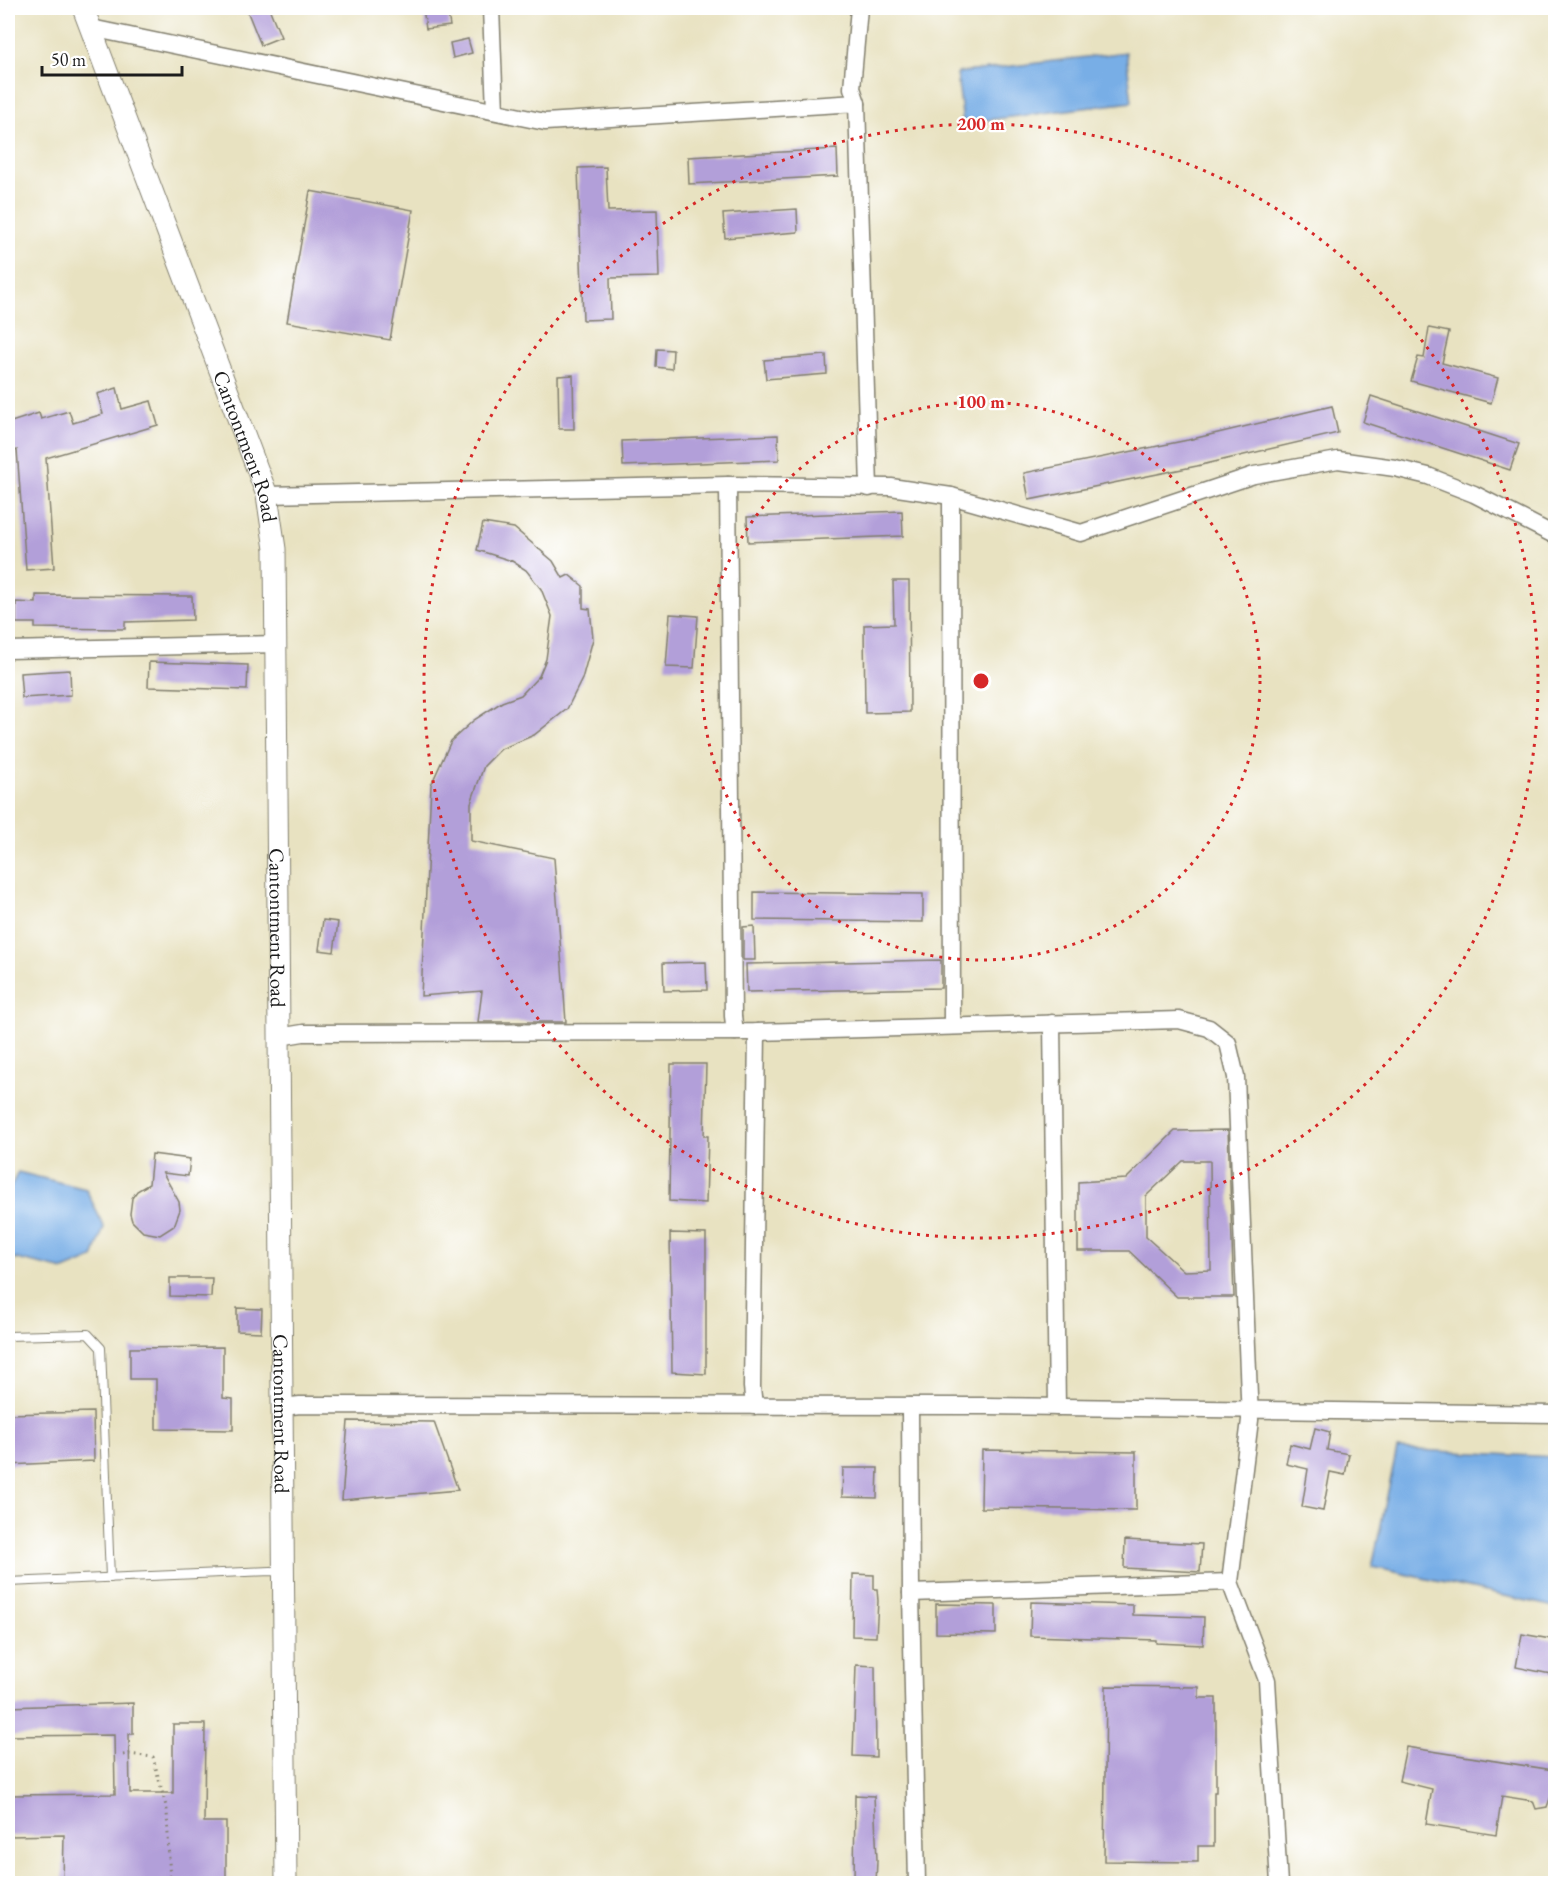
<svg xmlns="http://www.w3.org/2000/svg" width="1563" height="1891" font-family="'EB Garamond',serif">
	<rect width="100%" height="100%" fill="#fff"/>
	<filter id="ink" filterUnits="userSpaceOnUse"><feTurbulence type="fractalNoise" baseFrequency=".0167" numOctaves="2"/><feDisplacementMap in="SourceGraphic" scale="12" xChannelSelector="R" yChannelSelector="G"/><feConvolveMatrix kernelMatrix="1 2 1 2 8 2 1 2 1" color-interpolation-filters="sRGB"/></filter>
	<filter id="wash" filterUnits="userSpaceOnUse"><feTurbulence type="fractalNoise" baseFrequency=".008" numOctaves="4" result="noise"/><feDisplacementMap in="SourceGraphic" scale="24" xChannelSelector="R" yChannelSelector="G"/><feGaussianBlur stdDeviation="1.35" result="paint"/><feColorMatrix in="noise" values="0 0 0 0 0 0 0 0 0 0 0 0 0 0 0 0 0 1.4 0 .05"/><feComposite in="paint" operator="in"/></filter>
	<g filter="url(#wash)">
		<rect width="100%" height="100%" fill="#e8e2c1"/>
		<g fill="#78aee6" stroke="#4a6581" stroke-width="1.5">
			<polygon points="1126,52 1132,102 963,123 957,73"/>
			<polygon points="18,1172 86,1189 104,1227 93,1258 64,1270 8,1257 8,1193"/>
			<polygon points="1397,1449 1555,1457 1555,1607 1372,1567"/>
		</g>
		<g id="blocks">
			<g fill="#b29fd9" fill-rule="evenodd">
				<polygon points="246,8 269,8 281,37 261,45"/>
				<polygon points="423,8 447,8 450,26 426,29"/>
				<polygon points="468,39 472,53 453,58 450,43"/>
				<polygon points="837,149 838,176 689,184 688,157"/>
				<polygon points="606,167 608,211 657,210 659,277 610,278 611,319 583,320 578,168"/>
				<polygon points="310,191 413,210 390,340 287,322"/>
				<polygon points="797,209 798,232 725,238 723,214"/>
				<polygon points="1429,328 1449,332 1442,363 1498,378 1491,403 1411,381 1418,357 1424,358"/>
				<polygon points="657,349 673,350 672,369 656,367"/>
				<polygon points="826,355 827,374 766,379 764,360"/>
				<polygon points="573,375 574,429 559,429 558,376"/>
				<polygon points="117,388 122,409 151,401 158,425 46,458 54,568 26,570 17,450 8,453 8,423 39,413 41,419 69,411 73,423 103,414 97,394"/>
				<polygon points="1371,396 1519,444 1510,470 1363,422"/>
				<polygon points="1332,406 1338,433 1197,466 1029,500 1024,473 1188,440"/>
				<polygon points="778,435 779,460 623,466 622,441"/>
				<polygon points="902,511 903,536 748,542 747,517"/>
				<polygon points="483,523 514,528 553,561 563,578 569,575 583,586 583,608 590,609 593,639 582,679 567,709 534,735 501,749 484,766 471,803 471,841 554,858 566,1022 478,1022 482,991 421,996 431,785 451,741 474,720 502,702 521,695 539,676 546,659 552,616 541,589 526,570 512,561 477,550"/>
				<polygon points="893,581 909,581 910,712 865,713 864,625 894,624"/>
				<polygon points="36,595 192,596 193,620 125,622 125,629 35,628 35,623 16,623 16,602 36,603"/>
				<polygon points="670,614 698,616 694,668 666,667"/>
				<polygon points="149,662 248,665 247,690 148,687"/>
				<polygon points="70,670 71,695 22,698 20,673"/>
				<polygon points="754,892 923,894 923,922 754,920"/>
				<polygon points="323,920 338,922 334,952 319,950"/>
				<polygon points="754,926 755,960 743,960 743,927"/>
				<polygon points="941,960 941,988 747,992 746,964"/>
				<polygon points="706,962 707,990 664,991 663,963"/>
				<polygon points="671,1064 706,1064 704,1136 708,1136 706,1203 669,1201"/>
				<path d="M1228 1130 1234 1297H1177L1129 1251H1078V1182L1126 1179 1175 1131ZM1183 1161H1210L1211 1270 1184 1271 1146 1237V1196Z"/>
				<polygon points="152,1154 190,1159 188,1176 163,1173 179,1202 180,1210 174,1226 160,1235 143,1232 132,1221 130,1214 132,1198 137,1191 149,1184"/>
				<polygon points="670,1233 706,1234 706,1374 672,1372"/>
				<polygon points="170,1278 212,1278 211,1297 170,1296"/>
				<polygon points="237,1308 262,1309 261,1332 237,1331"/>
				<polygon points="223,1347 223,1398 233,1399 233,1430 156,1429 156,1379 130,1379 130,1348"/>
				<polygon points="93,1412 94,1461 8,1465 8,1414"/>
				<polygon points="348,1421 434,1422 458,1490 342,1500"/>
				<polygon points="1315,1428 1330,1432 1327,1450 1349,1454 1345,1475 1330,1472 1323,1511 1302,1507 1308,1469 1286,1464 1290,1444 1310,1449"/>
				<polygon points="982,1450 1136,1452 1136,1510 981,1508"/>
				<polygon points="843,1468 878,1468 877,1498 842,1497"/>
				<polygon points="1125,1540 1202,1544 1200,1572 1124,1568"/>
				<polygon points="853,1574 874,1575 874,1589 877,1589 878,1601 876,1637 852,1636"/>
				<polygon points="1031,1602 1133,1605 1133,1615 1204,1617 1203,1645 1156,1643 1156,1640 1030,1636"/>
				<polygon points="936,1604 996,1605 996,1634 936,1633"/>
				<polygon points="1522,1634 1556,1640 1556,1675 1516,1667"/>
				<polygon points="856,1665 875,1666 876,1757 853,1756"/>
				<polygon points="1106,1686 1199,1687 1199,1698 1216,1698 1216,1792 1214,1792 1214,1846 1198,1846 1198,1862 1104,1861"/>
				<polygon points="133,1703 133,1734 129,1734 130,1793 173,1793 173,1724 205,1724 204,1822 226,1822 226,1884 63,1884 64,1835 8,1836 8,1795 115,1794 114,1735 8,1736 8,1707"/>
				<polygon points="1406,1747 1553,1770 1552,1793 1547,1807 1536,1809 1533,1801 1502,1796 1496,1835 1426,1824 1432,1789 1399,1781"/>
				<polygon points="855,1795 874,1796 877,1860 876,1884 854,1884"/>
			</g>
		</g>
	</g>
	<g filter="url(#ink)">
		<use href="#blocks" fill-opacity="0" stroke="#827f6e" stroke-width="1.5"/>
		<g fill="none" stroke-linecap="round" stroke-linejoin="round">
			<g stroke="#827f6e" stroke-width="10">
				<g id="service">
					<polyline points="8,1336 88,1334 101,1348 110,1578"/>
					<polyline points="8,1582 271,1571 283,1572"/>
				</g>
			</g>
			<g stroke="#827f6e" stroke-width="19">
				<g id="minor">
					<polyline points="491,8 495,111"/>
					<polyline points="91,28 545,122 857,103 869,488"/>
					<polyline points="857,103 852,88 859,8"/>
					<polyline points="728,485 733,1016 735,1032"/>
					<polyline points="267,495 728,485 891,487 951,496 1081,533 1254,475 1338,460 1395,468 1428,476 1474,494 1556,536"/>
					<polyline points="951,496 952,1026"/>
					<polyline points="8,650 276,644"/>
					<polyline points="1052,1023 1057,1407"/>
					<polyline points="279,1037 303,1033 757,1032 1179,1020 1209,1028 1228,1043 1236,1077 1250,1420 1230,1582 1267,1680 1279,1884"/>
					<polyline points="754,1406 752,1387 757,1032"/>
					<polyline points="910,1406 911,1593 917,1884"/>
					<polyline points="283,1407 300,1405 987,1406 1556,1414"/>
					<polyline points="911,1593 1230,1582"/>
				</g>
			</g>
			<g stroke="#827f6e" stroke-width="23">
				<g id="tertiary">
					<path id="s1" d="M83 8 267 495 275 549 286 1884"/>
				</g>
			</g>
			<polyline stroke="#827f6e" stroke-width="3" stroke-dasharray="1.5 4.5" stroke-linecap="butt" points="123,1755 129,1754 153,1757 167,1810 170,1884"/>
			<use href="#service" stroke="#fff" stroke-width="8"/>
			<use href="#minor" stroke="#fff" stroke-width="16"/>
			<use href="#tertiary" stroke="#fff" stroke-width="21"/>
		</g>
	</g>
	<g fill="none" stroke="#d62828" stroke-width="3" stroke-dasharray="3 6">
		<circle cx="981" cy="681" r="279"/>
		<circle cx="981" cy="681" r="557"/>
	</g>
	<g text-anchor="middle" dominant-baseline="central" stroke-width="4.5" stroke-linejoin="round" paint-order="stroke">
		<g font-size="21" fill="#1c1c1c" stroke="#fff">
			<text stroke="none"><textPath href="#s1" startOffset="468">Cantontment Road</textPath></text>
			<text stroke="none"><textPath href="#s1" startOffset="954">Cantontment Road</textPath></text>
			<text stroke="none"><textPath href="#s1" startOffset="1440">Cantontment Road</textPath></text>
		</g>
	</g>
	<circle cx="981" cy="681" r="9" fill="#d62828" stroke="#fff" stroke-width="3"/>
	<g font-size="18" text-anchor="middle" font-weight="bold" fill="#d62828" stroke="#fff" stroke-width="4.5" stroke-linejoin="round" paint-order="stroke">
		<text x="981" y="130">200 m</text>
		<text x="981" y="408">100 m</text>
	</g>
	<rect width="1563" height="1891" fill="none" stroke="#fff" stroke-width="30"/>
	<path d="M42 66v9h140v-9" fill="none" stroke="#1c1c1c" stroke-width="3"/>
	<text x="51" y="66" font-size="18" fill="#1c1c1c" stroke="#ffffff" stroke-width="4.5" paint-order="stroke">50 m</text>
</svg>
